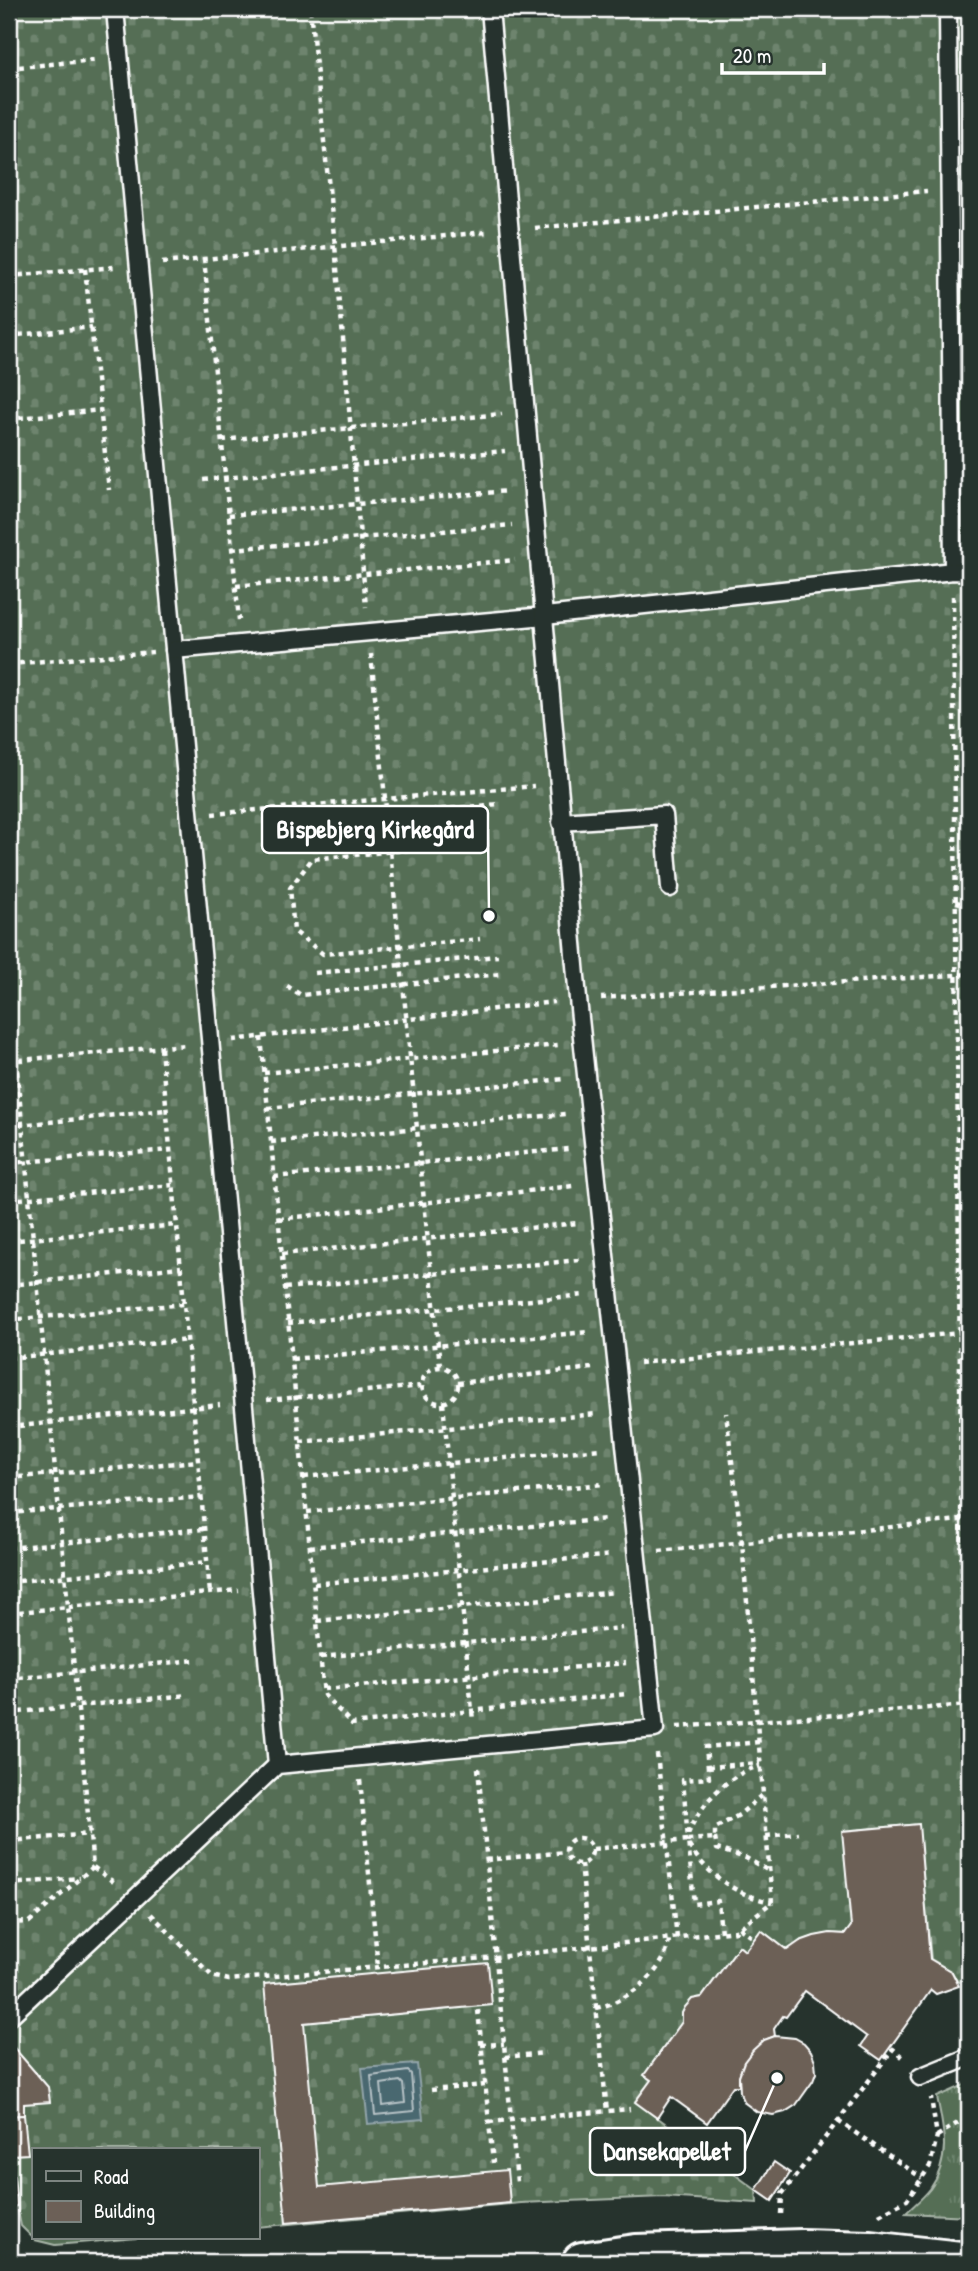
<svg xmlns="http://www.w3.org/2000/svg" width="978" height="2271" font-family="'Patrick Hand',sans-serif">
	<defs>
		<pattern id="cemetery-stones" width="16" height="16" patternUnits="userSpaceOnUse" patternTransform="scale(1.75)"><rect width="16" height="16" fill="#546e55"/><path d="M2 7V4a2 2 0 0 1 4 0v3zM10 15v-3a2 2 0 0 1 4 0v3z" fill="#6e846e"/></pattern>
		<pattern id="park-tufts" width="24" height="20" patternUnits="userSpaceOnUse" patternTransform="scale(1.75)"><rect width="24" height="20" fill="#546e55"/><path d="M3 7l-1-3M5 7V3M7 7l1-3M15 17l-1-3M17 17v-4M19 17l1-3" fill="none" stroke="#6e846e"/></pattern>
	</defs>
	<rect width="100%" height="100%" fill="#26332d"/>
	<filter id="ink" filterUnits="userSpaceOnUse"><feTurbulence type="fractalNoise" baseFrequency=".0143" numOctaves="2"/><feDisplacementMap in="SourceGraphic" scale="14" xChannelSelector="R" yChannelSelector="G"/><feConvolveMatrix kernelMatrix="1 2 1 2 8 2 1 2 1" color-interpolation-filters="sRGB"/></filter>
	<g filter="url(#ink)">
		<path fill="url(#cemetery-stones)" stroke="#aab6aa" stroke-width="2" d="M9 9H969V1981L958 1982 952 1972 931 1959 918 1824 843 1831 851 1926 845 1934C822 1932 806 1937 787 1950L761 1930 745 1951 739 1946 702 1997C688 1999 682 2009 682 2022L644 2075 651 2080 635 2101 756 2190 757 2203 663 2197 521 2203 257 2227V2150H33V2238H137L55 2245 35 2240 21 2226 17 2206 9 2207Z"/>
		<path fill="url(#park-tufts)" stroke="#aab6aa" stroke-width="2" d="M969 2083V2216L906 2213C913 2206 923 2198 930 2189 951 2159 944 2130 937 2097Z"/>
		<polygon fill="#496770" stroke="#92a4a9" stroke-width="2" points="417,2064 423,2119 368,2124 362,2068"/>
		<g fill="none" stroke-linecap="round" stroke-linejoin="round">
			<g stroke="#b6c2c6" stroke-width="2">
				<polygon points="408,2071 411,2074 414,2111 375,2115 371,2076"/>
				<polygon points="400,2081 403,2084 405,2103 383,2106 381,2084"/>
			</g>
		</g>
		<g fill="#6c6057" stroke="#fff" stroke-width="2">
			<polygon points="919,1824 930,1959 952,1972 959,1986 936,1994 931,1990 881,2060 861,2046 867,2037 805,1991 786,2017 783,2016 774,2029 775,2036 764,2040 744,2062 739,2076 739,2086 733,2086 707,2123 671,2097 657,2118 635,2102 651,2080 644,2075 682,2022 682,2013 685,2007 692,1999 702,1997 739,1946 745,1951 761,1930 787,1950 800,1941 814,1936 830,1933 845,1934 851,1926 842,1831"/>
			<polygon points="488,1963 492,2005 304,2023 319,2187 507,2170 510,2203 286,2223 264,1984"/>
			<polygon points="775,2036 795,2038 804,2043 811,2051 815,2061 816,2073 813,2081 796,2105 785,2112 773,2115 757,2112 745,2103 740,2092 739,2076 744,2062 753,2050 764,2040"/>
			<polygon points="9,2042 48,2087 50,2102 24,2104 24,2115 9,2116"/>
			<polygon points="24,2115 28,2154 12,2155 17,2206 9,2207 9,2116"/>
			<polygon points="774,2162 790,2173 772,2201 756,2190"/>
		</g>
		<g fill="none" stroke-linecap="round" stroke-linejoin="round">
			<g stroke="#fff" stroke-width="21">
				<g id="lane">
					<polyline points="115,9 277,1765"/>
					<polyline points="948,9 953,571"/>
					<polyline points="174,650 545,616 953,571 969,572"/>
					<polyline points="561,822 664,815 670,888"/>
					<polyline points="9,2017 277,1765 655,1729 578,999 490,9"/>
					<polyline points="920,2077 969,2057"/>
				</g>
			</g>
			<g stroke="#fff" stroke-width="44">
				<polyline id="secondary" points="582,2262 636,2254 802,2249 870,2251 969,2262"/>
			</g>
			<g stroke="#fff" stroke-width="4.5" stroke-dasharray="5 5" stroke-linecap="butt">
				<polyline points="310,9 335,245 366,607"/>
				<polyline points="9,68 94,60"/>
				<polyline points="535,228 927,191"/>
				<polyline points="204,258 239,620"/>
				<polyline points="162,263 487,232"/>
				<polyline points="85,269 109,490"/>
				<polyline points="9,276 115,267"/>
				<polyline points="9,336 92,327"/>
				<polyline points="9,419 101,410"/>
				<polyline points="222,440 502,414"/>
				<polyline points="203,480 505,451"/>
				<polyline points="229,515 508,491"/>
				<polyline points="232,549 512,525"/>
				<polyline points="236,586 515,560"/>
				<polyline points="953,596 964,1829"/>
				<polyline points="371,654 440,1366"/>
				<polyline points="9,664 153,652"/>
				<polyline points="212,814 534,786"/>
				<polyline points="292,824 499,804"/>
				<polyline points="307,841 483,824"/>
				<polyline points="469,844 312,859 290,888 294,931 323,954 480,939"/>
				<polyline points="956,902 969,905"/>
				<polyline points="315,973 498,956"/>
				<polyline points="287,986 301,995 501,974"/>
				<polyline points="601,998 969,974"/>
				<polyline points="261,1037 324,1695 352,1724 626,1694"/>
				<polyline points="233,1040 554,1002"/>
				<polyline points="161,1048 210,1593"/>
				<polyline points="9,1061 186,1045"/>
				<polyline points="16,1061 93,1867 115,1883"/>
				<polyline points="264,1073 558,1045"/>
				<polyline points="268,1108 564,1079"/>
				<polyline points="9,1126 166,1110"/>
				<polyline points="271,1142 565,1114"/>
				<polyline points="9,1163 170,1150"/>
				<polyline points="274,1177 568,1149"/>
				<polyline points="9,1200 173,1185"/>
				<polyline points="279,1219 573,1186"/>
				<polyline points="9,1241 176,1225"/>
				<polyline points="282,1254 577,1223"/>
				<polyline points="9,1285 181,1267"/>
				<polyline points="285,1288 580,1260"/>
				<polyline points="9,1320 184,1304"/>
				<polyline points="288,1323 584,1295"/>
				<polyline points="9,1358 187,1340"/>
				<polyline points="292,1359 588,1332"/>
				<polyline points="639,1363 960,1333 969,1334"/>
				<circle cx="440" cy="1385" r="18"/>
				<polyline points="458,1383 592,1368"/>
				<polyline points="267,1400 422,1386"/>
				<polyline points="443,1403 473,1721"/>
				<polyline points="9,1427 220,1405"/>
				<polyline points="300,1442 597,1414"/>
				<polyline points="304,1477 600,1449"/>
				<polyline points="9,1478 198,1461"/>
				<polyline points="307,1512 604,1484"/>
				<polyline points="9,1513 201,1497"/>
				<polyline points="310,1547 607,1519"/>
				<polyline points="9,1548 204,1529"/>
				<polyline points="659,1551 969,1519"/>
				<polyline points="9,1582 208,1562"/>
				<polyline points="314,1584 612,1555"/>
				<polyline points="9,1613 239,1590"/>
				<polyline points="317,1621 615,1592"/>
				<polyline points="321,1657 622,1628"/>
				<polyline points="9,1679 196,1660"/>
				<polyline points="324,1689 626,1663"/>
				<polyline points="9,1713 188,1695"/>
				<polyline points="677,1727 969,1705"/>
				<polyline points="759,1742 706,1747 709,1778 683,1780 688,1840 715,1838 715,1828 739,1815 763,1794"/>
				<polyline points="657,1754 677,1938"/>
				<polyline points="708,1767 760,1763"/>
				<polyline points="478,1768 517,2182"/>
				<polyline points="360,1780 378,1967"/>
				<path d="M688 1834C700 1804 728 1774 760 1766"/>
				<polyline points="766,1836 798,1833"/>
				<circle cx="579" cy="1851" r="13"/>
				<polyline points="715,1838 717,1849 746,1858 769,1871"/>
				<polyline points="9,1841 90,1834"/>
				<path d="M689 1846C708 1875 737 1896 772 1902"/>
				<polyline points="593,1849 688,1840 694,1904 718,1901 721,1933"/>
				<polyline points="486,1860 566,1852"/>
				<polyline points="581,1864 607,2111"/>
				<polyline points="9,1884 80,1878"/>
				<polyline points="151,1914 212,1976 229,1980 496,1957 736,1931 772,1902 742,1542 726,1413"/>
				<polyline points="9,1923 29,1922 93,1867"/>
				<polyline points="739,1928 755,1939"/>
				<path d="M596 2008C626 2002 667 1972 669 1939"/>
				<polyline points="478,2010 493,2163"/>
				<polyline points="481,2045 504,2044"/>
				<polyline points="505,2057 545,2053"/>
				<polyline points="431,2090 485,2085"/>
				<polyline points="838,2121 922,2178"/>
				<polyline points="489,2122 630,2109"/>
				<polyline points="937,2136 969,2116"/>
				<polyline points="781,2214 782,2194 893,2049 905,2059"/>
				<polyline points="879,2215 907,2200 930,2166 937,2136 931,2098"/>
			</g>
			<use href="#lane" stroke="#26332d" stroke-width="16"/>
			<use href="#secondary" stroke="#26332d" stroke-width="38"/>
		</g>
	</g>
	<path fill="none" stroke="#fff" stroke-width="2.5" d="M489 916L488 829M777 2078L745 2151"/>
	<g fill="#fff" stroke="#26332d" stroke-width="2.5">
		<circle cx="489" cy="916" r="7"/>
		<circle cx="777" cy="2078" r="7"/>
	</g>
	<g fill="#26332d" stroke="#fff" stroke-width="2.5">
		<rect x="262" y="806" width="226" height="47" rx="7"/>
		<rect x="590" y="2128" width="155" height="47" rx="7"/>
	</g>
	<g font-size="26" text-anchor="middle" font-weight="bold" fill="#fff">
		<text x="375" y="838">Bispebjerg Kirkegård</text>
		<text x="667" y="2160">Dansekapellet</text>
	</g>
	<rect width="978" height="2271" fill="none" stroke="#26332d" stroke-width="35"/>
	<rect x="18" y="18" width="943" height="2236" fill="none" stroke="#fff" stroke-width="2.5" filter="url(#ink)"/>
	<rect x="32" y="2148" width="228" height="91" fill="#26332d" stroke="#7d8581" stroke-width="2"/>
	<rect x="46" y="2171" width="35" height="10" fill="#26332d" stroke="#7d8581" stroke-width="2"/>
	<text x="94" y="2184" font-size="21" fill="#ffffff">Road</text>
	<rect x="46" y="2201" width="35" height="21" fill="#6c6057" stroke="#7d8581" stroke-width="2"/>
	<text x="94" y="2218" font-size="21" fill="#ffffff">Building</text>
	<path d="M722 63v10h102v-10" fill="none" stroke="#ffffff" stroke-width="3.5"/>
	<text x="733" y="63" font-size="21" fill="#ffffff" stroke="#26332d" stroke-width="5" paint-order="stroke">20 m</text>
</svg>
